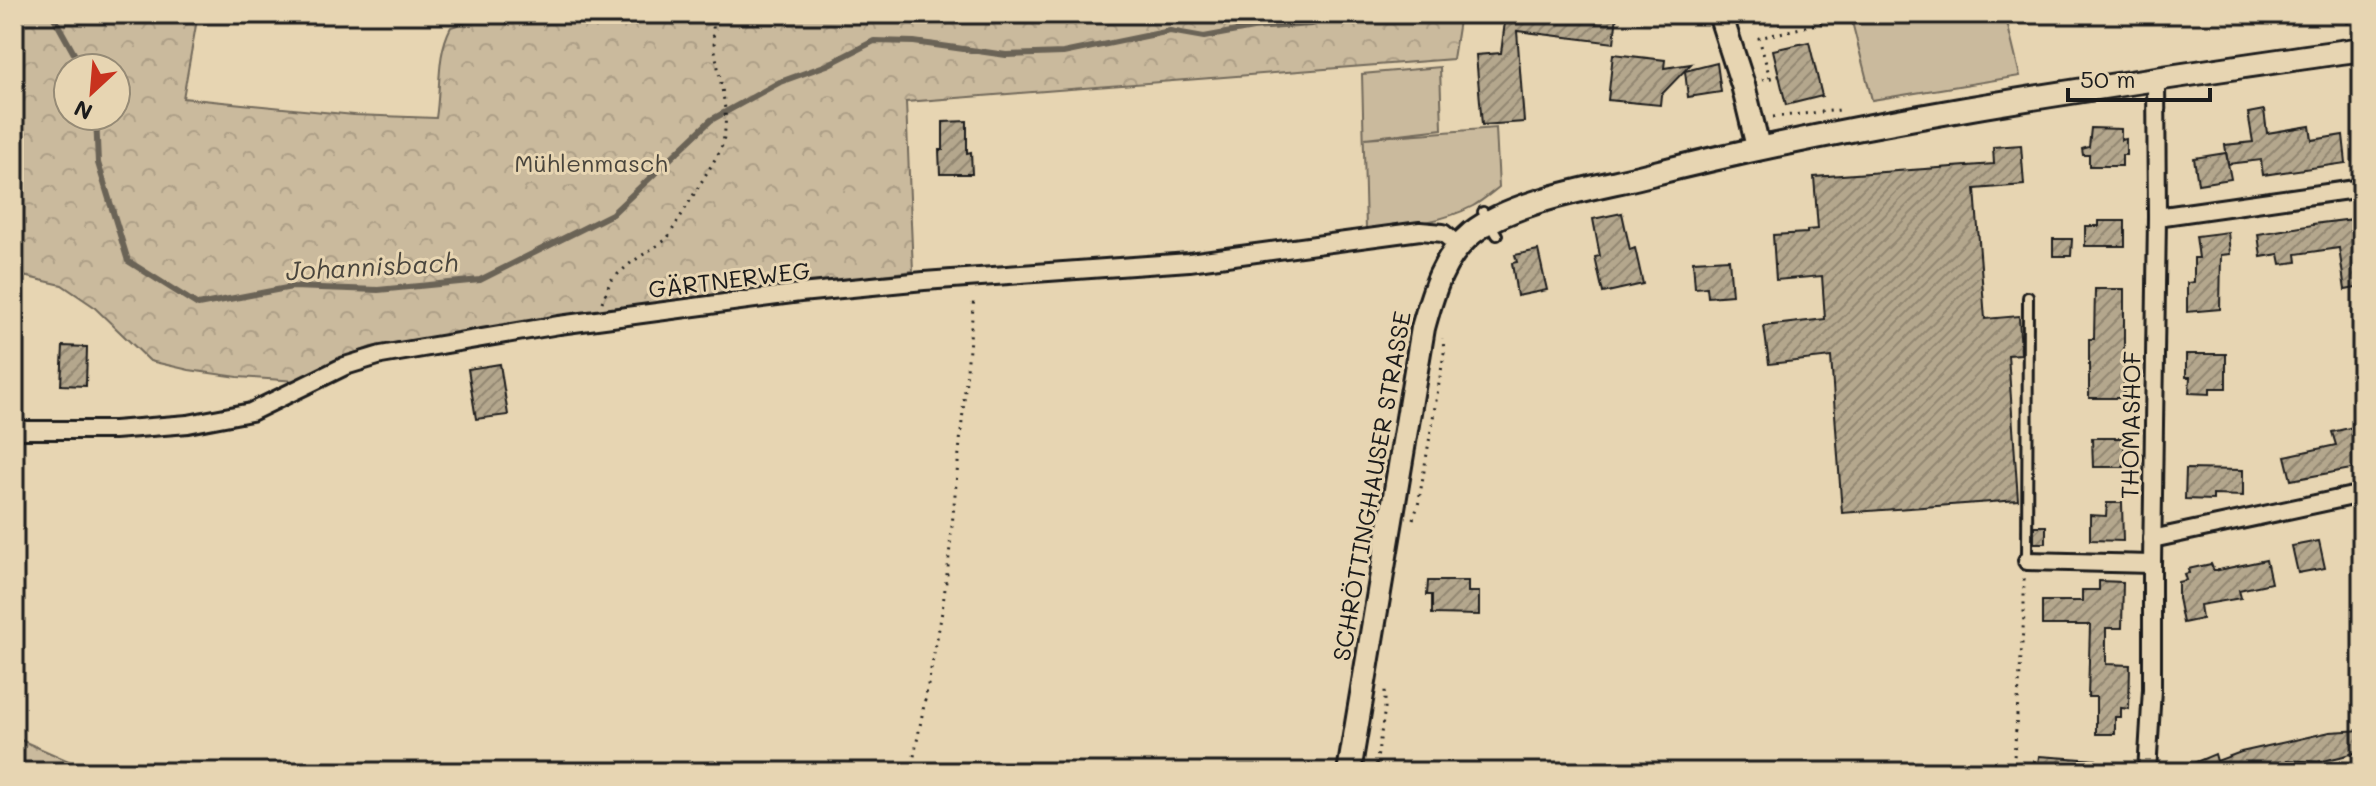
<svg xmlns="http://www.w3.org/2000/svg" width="2376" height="786" font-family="Mali,sans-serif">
	<defs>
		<pattern id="park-crowns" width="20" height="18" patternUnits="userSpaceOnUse" patternTransform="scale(2)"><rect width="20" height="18" fill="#caba9d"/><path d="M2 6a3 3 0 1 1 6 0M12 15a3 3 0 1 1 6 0" fill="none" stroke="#ad9f87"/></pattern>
		<pattern id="building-hatch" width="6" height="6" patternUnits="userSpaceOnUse" patternTransform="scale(2)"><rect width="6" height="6" fill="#b4a78d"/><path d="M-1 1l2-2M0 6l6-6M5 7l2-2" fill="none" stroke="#928772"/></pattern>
	</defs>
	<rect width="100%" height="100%" fill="#e7d5b2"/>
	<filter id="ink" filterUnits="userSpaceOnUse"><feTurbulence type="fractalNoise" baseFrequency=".0125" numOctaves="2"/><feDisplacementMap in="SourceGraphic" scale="16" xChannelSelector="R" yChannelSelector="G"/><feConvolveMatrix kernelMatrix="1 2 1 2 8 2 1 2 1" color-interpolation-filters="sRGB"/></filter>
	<g filter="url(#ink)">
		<g fill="#caba9d" stroke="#736b5c" stroke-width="2">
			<polygon points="1850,14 2005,14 2020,76 1872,100"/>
			<path d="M1440 67 1442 129 1365 138 1496 128 1499 187C1490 194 1482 201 1473 206 1441 223 1402 226 1366 230L1362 74Z"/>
		</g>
		<g fill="url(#park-crowns)" stroke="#736b5c" stroke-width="2" fill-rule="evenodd">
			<path d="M14 14H198L183 98 354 115 436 118C441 88 436 55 451 27L492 14H1460L1453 59 906 102 913 271 559 316 371 347 342 358 298 381 238 377 189 370 150 361 93 306 62 285 14 274ZM68 68H116V116H68Z"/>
			<polygon points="14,737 89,770 89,772 14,772"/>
		</g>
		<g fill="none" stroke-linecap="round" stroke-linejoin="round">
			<g stroke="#6b6356" stroke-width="6">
				<polyline points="52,14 82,68"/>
				<polyline points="96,116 98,163 128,261 198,305 292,287 378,290 480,280 612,214 711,120 780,82 827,65 874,41 914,42 1006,55 1063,53 1170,31 1204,37 1253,28 1312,24 1327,14"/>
			</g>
		</g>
		<g fill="url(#building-hatch)" stroke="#1c1c1c" stroke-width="2">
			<polygon points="1506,14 1617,14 1614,43 1517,31 1524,122 1482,125 1476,55 1501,53"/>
			<polygon points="1809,42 1822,96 1786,105 1773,50"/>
			<polygon points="1613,54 1665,60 1664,68 1691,64 1661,95 1660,105 1608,100"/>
			<polygon points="1717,63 1721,92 1688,97 1685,71"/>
			<polygon points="2264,110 2267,133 2310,126 2312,140 2343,135 2346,163 2263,175 2261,160 2228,164 2225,145 2253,142 2248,113"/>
			<polygon points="967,121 967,153 971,152 972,174 940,174 939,150 943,150 943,122"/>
			<polygon points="2091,128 2121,129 2121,140 2126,139 2126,155 2122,155 2122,166 2089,166 2089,155 2083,155 2082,149 2089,147"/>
			<polygon points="2021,145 2024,185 1975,189 1985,319 2019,316 2021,354 2008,355 2018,500 1842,513 1831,357 1769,364 1764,326 1825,319 1822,276 1776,280 1773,235 1807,233 1807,230 1818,229 1814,177 1994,164 1993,147"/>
			<polygon points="2226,153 2231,179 2198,184 2194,158"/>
			<polygon points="1622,213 1630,250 1635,248 1643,284 1603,293 1595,257 1600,256 1593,219"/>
			<polygon points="2362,218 2362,287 2345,290 2339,248 2296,254 2297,262 2281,264 2279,254 2261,257 2258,234 2313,225 2313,224"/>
			<polygon points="2099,221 2125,221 2125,246 2085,246 2085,226 2099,226"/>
			<polygon points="2228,232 2230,254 2221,255 2220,309 2187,312 2187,283 2194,282 2194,258 2199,258 2196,236"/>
			<polygon points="2053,239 2072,239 2071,256 2053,256"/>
			<polygon points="1538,250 1547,290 1517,296 1512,263 1517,262 1515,255"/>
			<polygon points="1729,259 1732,295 1708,297 1707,287 1695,288 1693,261"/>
			<polygon points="2095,289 2124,289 2124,398 2089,398 2089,339 2094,339"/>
			<polygon points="63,346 87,347 86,386 61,385"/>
			<polygon points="2186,354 2226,354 2226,388 2210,388 2210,394 2189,393 2190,377 2186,377"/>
			<polygon points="500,364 508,415 476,419 468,369"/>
			<polygon points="2362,425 2362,467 2291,480 2285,456 2336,445 2332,432"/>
			<polygon points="2092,438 2124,438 2124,467 2093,467"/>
			<polygon points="2186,469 2243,470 2243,496 2213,495 2213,500 2185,499"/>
			<polygon points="2107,503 2122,503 2123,541 2090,540 2090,515 2106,516"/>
			<rect x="2034" y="526" width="12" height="17"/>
			<polygon points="2319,541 2325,568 2298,573 2292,546"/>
			<polygon points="2266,560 2271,583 2239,590 2241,598 2200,605 2202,619 2183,623 2178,598 2178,582 2186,580 2184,574 2189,573 2188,569 2211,564 2214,571"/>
			<polygon points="1428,581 1468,581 1468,592 1479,592 1479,615 1432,614 1432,595 1427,595"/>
			<polygon points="2099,581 2123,582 2122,628 2106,628 2106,664 2130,665 2129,709 2121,708 2121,717 2115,717 2115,734 2096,734 2096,697 2088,697 2090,625 2042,625 2042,601 2082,601 2082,590 2099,590"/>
			<polygon points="2362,730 2362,751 2340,757 2318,762 2287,760 2289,768 2269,772 2172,772 2215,754 2217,761 2241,752 2330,732"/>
			<polygon points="2039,756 2096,760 2095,772 2037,772"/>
		</g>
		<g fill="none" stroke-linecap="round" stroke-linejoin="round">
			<g stroke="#1c1c1c" stroke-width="14">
				<g id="lane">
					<polyline points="1483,212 1497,235"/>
					<polyline points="2027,561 2028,297"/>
				</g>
			</g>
			<g stroke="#1c1c1c" stroke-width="22">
				<g id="street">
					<polyline points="2157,217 2362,188"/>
					<polyline points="14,430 114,430 188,424 251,412 345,366 381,355 559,325 800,293 924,281 1189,262 1420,231 1443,233 1459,246"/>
					<polyline points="2152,539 2362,494"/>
					<polyline points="2027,561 2152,564"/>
					<polyline points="2147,772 2152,689 2152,564 2157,217 2156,79"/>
				</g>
			</g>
			<g stroke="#1c1c1c" stroke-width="28">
				<g id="secondary">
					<polyline points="1720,14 1743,85 1758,147"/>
					<path d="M1349 772 1423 328C1433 292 1442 258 1472 233 1512 201 1593 188 1643 176 1879 116 2121 84 2362 49"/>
				</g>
			</g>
			<g stroke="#1c1c1c" stroke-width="3" stroke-dasharray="2 6" stroke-linecap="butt">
				<polyline points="2347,14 2348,29"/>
				<polyline points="1770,78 1759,38 1825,22"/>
				<polyline points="1762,80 1779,76"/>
				<polyline points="1773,117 1840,110"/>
				<path d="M602 302 611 280 632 262 667 239 720 151C737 108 708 60 714 14"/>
				<polyline points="1413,519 1418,506 1444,354 1443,338"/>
				<polyline points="911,772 941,618 948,567 974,297"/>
				<polyline points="1375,772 1385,708 1385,686"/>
				<polyline points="2013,772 2024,615 2024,576"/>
			</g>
			<use href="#lane" stroke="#e7d5b2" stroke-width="8"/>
			<use href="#street" stroke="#e7d5b2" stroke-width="16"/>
			<use href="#secondary" stroke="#e7d5b2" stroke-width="22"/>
		</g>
	</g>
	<g text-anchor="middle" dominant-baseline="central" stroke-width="6" stroke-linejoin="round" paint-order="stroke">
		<g font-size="24" fill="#48443c" stroke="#e7d5b2">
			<text x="591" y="162">Mühlenmasch</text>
		</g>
		<g font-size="24" fill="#1c1c1c" stroke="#e7d5b2">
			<text transform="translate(729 279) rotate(-7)">GÄRTNERWEG</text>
			<text transform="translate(2130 425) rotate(-89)">THOMASHOF</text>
			<text transform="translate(1371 486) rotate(-80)">SCHRÖTTINGHAUSER STRASSE</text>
		</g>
		<g font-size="26" font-style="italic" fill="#4a463e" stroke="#e7d5b2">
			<text transform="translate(372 266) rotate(-3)">Johannisbach</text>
		</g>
	</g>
	<rect width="2376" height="786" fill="none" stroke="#e7d5b2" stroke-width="48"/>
	<rect x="24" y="24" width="2328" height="738" fill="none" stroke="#1c1c1c" stroke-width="3" filter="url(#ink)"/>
	<g transform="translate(92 92) rotate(206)"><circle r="38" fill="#e7d5b2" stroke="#968b76" stroke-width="2"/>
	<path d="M0-6L14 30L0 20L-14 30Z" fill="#c8321e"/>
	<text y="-12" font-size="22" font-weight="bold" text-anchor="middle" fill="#1c1c1c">N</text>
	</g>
	<path d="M2068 88v12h142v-12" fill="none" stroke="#1c1c1c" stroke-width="4"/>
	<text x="2080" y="88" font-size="24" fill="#1c1c1c" stroke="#e7d5b2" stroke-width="6" paint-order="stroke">50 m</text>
</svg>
